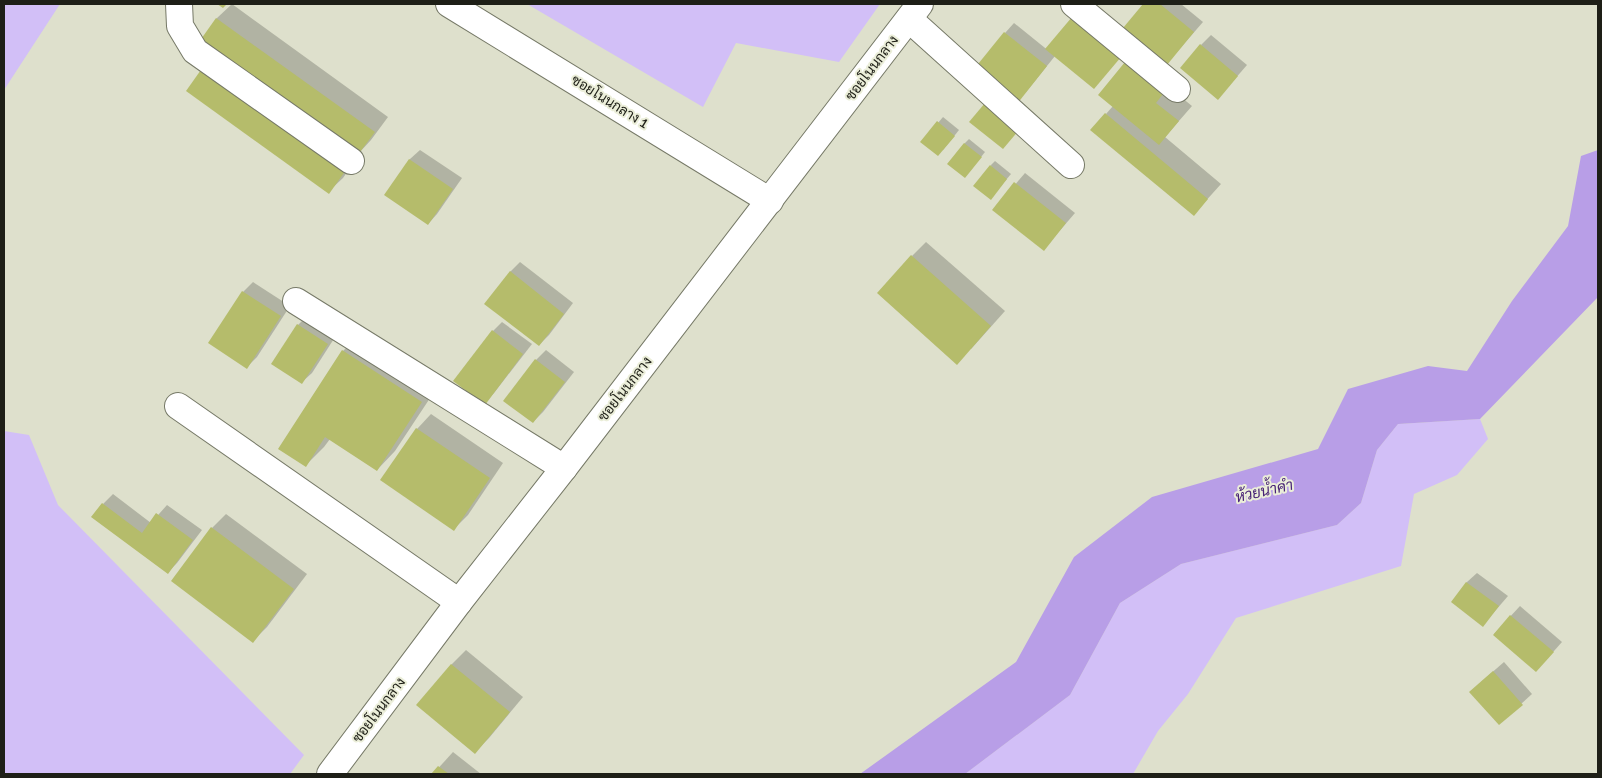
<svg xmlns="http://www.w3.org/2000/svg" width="1602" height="778" font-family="Signika,Sarabun,sans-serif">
	<rect width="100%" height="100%" fill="#dee0cc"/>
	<g fill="#d2bff7">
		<polygon points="4,4 60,4 4,90"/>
		<polygon points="527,4 880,4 839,62 736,43 703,107"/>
		<polygon points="1480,419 1488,439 1457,475 1414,494 1401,566 1236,618 1188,694 1158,731 1133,774 965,774 1070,695 1120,603 1181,564 1337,525 1361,503 1377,450 1398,424"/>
		<polygon points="4,431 29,435 58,505 304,755 290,774 4,774"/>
	</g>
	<polygon fill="#b89ee7" points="1598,150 1598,297 1480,419 1398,424 1377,450 1361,503 1337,525 1181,564 1120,603 1070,695 965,774 860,774 1016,662 1074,557 1152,497 1318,449 1348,389 1428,366 1467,371 1512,301 1568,226 1581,156"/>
	<g fill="#0003">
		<polygon points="232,4 388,117 371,140 358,154 359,155 343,178 328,192 204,68 200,42 217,18"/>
		<polygon points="1145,4 1181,4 1203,22 1176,53 1125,28"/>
		<polygon points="1014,23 1055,56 1026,92 1005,33"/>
		<polygon points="1211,35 1247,65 1227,88 1201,45"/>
		<polygon points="1170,88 1192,106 1165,137 1221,184 1194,214 1106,114 1113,106"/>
		<polygon points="943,117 959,130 943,150 922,142"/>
		<polygon points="969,139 985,152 969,172 964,144"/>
		<polygon points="420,150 462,178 437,214 428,224 386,195 410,159"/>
		<polygon points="995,161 1011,174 995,193 991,165"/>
		<polygon points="1025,173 1075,213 1044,249 994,209"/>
		<polygon points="926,242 1005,311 971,349 912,256"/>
		<polygon points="520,262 573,303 549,335 539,345 510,272"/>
		<polygon points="253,282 290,306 257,357 247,367 210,343 243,292"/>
		<polygon points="308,315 337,334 312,373 302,382 298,325"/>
		<polygon points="502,322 532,344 494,393 485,403 493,331"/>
		<polygon points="362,332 440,383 395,451 377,470 330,439 324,447 306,465 343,351"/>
		<polygon points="546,350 574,372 543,412 533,422 505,401 536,360"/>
		<polygon points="431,414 503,463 468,515 454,529 417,429"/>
		<polygon points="113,494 151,523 167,505 202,530 177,563 168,572 103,504"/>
		<polygon points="226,514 307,574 267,627 253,641 212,528"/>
		<polygon points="1477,573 1508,596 1483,625 1452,602 1467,582"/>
		<polygon points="1520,606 1562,642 1546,660 1494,634"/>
		<polygon points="466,650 523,697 489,738 475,752 418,705 452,664"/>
		<polygon points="1504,662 1532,694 1499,724 1481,682"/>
		<polygon points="453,752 481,774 433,774"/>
	</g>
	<g fill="#b5bc6b">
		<polygon points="217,4 227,4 223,8"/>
		<polygon points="1143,4 1160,4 1194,32 1167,65 1123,28"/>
		<polygon points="1072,17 1121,57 1094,89 1045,49"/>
		<polygon points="216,18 375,132 357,156 199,42"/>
		<polygon points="1004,32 1047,66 1017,104 974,69"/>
		<polygon points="1200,44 1238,76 1218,100 1180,68"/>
		<polygon points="1125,62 1163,94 1156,103 1179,121 1159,145 1098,95"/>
		<polygon points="203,67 346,170 329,194 186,91"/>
		<polygon points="985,103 1019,130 1003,149 969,122"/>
		<polygon points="1105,113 1208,199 1194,216 1090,130"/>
		<polygon points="937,121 955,136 938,156 920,142"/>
		<polygon points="964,143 982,157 965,178 947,164"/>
		<polygon points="409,159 453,189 428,225 384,195"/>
		<polygon points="990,165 1007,179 991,200 973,186"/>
		<polygon points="1014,182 1066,223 1044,251 992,210"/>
		<polygon points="911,255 991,326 957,365 877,293"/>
		<polygon points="510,271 564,314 539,346 484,304"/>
		<polygon points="242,291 281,316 247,369 208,343"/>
		<polygon points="297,324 328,344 302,384 271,364"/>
		<polygon points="492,330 523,354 485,405 453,381"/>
		<polygon points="342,350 422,402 377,471 325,437 306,467 278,449"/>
		<polygon points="535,359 565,382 533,423 503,401"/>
		<polygon points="416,428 490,478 454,531 380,480"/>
		<polygon points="102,503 142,533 156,513 193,540 168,574 91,517"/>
		<polygon points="211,527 294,589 253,643 171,581"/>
		<polygon points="1466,582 1499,606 1483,627 1451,602"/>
		<polygon points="1510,615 1554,652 1536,672 1493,635"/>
		<polygon points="451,664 510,712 475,754 416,705"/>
		<polygon points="1493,671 1523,705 1499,725 1469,692"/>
		<polygon points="438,766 449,774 431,774"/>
	</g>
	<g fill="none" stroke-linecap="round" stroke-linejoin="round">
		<g stroke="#767967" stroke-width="28">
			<g id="minor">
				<polyline points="179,4 180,26 195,51 351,161"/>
				<polyline points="449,4 770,201"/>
				<polyline points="1074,4 1177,89"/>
				<polyline points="909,19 1071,165"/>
				<polyline points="296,301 564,468"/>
				<polyline points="178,406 459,602"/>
				<polyline points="330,774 459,602 564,468 920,4"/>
			</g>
		</g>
		<use href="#minor" stroke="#fff" stroke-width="26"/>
	</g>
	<g text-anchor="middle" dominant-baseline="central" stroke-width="4" stroke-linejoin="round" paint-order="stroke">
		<g font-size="14" fill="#1e1f17" stroke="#ebeed9">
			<text transform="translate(872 68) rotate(-53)">ซอยโนนกลาง</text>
			<text transform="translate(610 102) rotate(32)">ซอยโนนกลาง 1</text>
			<text transform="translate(625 389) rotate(-52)">ซอยโนนกลาง</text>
			<text transform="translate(379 710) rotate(-53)">ซอยโนนกลาง</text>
		</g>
		<g font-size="15" font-style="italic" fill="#482376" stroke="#ebeed9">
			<text transform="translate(1264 491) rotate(-13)">ห้วยน้ำคำ</text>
		</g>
	</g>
	<rect width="1602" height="778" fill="none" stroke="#1e1f17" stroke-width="10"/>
</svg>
